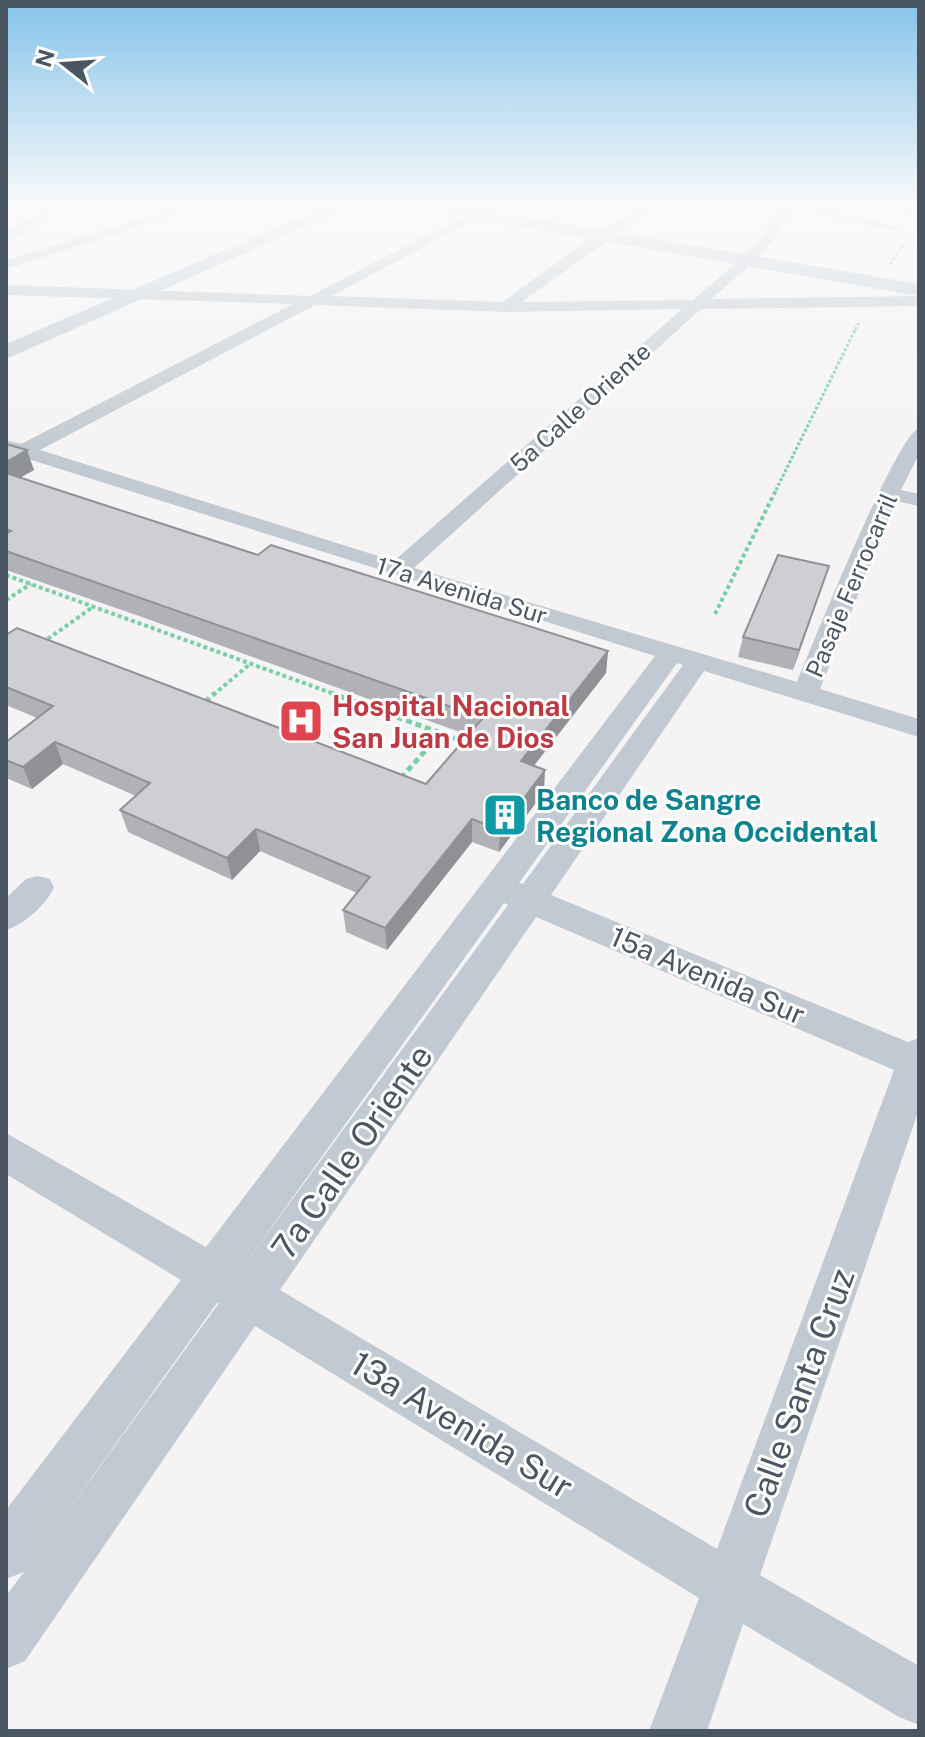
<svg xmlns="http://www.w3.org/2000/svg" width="925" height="1737" font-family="'Public Sans',sans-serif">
	<rect width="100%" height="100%" fill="#f5f3f3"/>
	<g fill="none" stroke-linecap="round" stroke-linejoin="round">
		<g stroke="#7ad0a6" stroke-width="2" stroke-dasharray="3 2" stroke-linecap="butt">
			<polyline points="890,264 907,241 919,235"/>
			<polyline points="855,330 859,322"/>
		</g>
		<polyline stroke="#7ad0a6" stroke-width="3" stroke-dasharray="3 2" stroke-linecap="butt" points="776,490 856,328"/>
		<g stroke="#7ad0a6" stroke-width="4" stroke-dasharray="4 3" stroke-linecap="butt">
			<polyline points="6,575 337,695"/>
			<polyline points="6,600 31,584"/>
			<polyline points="715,614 777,488"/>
			<polyline points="42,643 93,607"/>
			<polyline points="213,695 250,664"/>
		</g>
		<g stroke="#7ad0a6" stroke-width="5" stroke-dasharray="6 4" stroke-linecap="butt">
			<polyline points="331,693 468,743"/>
			<polyline points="205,702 215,693"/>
			<polyline points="401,778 441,733"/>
		</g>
		<g fill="#c1cad2" fill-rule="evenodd">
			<polygon points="850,205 856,205 856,207 851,208"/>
			<polygon points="905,205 911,205 910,218 905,217"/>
		</g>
		<g fill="#c1cad2" fill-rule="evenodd">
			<polygon points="44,205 57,205 42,222 6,242 6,232 32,216"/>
			<polygon points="186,205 205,205 6,269 6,260"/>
			<path d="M486 205H502L332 296 503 302 598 232 642 205H657L522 302 693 300C726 271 762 245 783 205H809L899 227 892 231 793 209C775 247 742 272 711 299L919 296V306L701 309 414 568 797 682C811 648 897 434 919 428V454L901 490 919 494V506L896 501 820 689 919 719V737L704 671 551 895 908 1042 919 1038V1109L760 1575 919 1666V1725L899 1717 743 1624 707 1731H649L699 1598 255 1326 25 1661 6 1669V1596L24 1572 6 1579V1510L181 1280 6 1174V1133L206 1247 655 656 6 452V440L21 444 293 304 6 295V285L310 296ZM315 305 506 312 682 309 394 561 40 450ZM677 663 683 665 523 884 519 883ZM504 903 508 905 242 1268ZM536 917 894 1070 717 1549 280 1290ZM217 1303H219L56 1527Z"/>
			<path d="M38 876 50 879 54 888C45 905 25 924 6 930V898L26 879Z"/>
		</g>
		<g fill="#c1cbd6" fill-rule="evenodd">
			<polygon points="330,205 354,205 6,359 6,344"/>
			<polygon points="416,205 455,205 919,284 919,296 425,210"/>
		</g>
	</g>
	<g fill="#b0b2b7">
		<polygon points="6,444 34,470 20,478 258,555 608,651 606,673 534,766 544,792 499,852 472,842 387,950 346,932 343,910 357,893 260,851 232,880 128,832 120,810 136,796 63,764 32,789 6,778 6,742 37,718 6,705 6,635 426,784 468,735 142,617 6,570"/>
		<polygon points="823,584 793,670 738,657 743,637"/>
	</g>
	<g fill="#909195">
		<polygon points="27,450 34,470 6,485 6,462"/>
		<polygon points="829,566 823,584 793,670 799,650"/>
		<polygon points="608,651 606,673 520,783 521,761"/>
		<polygon points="55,742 63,764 32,789 23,767"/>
		<polygon points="545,770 544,792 499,852 500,830"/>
		<polygon points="472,819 472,842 387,950 385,928"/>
		<polygon points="256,829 260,851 232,880 227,858"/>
	</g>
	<g fill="#cdcfd5" stroke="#909195" stroke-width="2">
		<polygon points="6,444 27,450 6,462"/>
		<polygon points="6,473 258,555 271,545 608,651 521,761 545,770 500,830 472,819 385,928 343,910 370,877 256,829 227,858 120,810 150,783 55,742 23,767 6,760 6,742 53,706 6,687 6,635 17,628 426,784 483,718 6,551 6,534 11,531 6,529"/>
		<polygon points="778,555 829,566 799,650 743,637"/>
	</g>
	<linearGradient id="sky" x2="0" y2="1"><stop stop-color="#85c3ea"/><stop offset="0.46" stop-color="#fafafa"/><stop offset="1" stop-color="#fafafa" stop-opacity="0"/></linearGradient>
	<rect width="925" height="448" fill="url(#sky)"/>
	<defs>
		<g id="hospital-square" transform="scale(2.3)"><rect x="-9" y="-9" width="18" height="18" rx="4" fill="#e0444e" stroke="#fff"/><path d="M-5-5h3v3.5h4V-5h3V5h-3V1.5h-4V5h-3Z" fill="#fff"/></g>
		<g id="building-square" transform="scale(2.3)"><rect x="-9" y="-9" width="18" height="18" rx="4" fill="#0f9aa8" stroke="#fff"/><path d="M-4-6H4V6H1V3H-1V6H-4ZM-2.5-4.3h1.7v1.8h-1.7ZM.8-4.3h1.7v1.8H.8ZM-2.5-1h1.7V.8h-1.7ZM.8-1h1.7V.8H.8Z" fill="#fff"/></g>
	</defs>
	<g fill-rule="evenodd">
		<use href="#hospital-square" x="301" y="721"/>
		<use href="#building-square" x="505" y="815"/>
	</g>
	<g text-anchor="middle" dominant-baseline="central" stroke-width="6" stroke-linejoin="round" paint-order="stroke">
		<g font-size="24" fill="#4a5661" stroke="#fff">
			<text transform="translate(580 407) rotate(-42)">5a Calle Oriente</text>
			<text transform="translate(851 585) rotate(-67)">Pasaje Ferrocarril</text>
			<text transform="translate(462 590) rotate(17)">17a Avenida Sur</text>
		</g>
		<g font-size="28" font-weight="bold" fill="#be3a42" stroke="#fff" text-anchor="start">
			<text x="332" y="705">Hospital Nacional<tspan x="332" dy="32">San Juan de Dios</tspan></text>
		</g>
		<g font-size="28" font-weight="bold" fill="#0d838f" stroke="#fff" text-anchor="start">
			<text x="536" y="799">Banco de Sangre<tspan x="536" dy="32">Regional Zona Occidental</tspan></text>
		</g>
		<g font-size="28" fill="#4a5661" stroke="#fff">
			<text transform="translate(708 975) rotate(23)">15a Avenida Sur</text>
		</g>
		<g font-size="34" fill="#4a5661" stroke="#fff">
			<text transform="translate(352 1152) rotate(-55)">7a Calle Oriente</text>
			<text transform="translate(799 1393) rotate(-70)">Calle Santa Cruz</text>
			<text transform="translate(462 1425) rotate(31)">13a Avenida Sur</text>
		</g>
	</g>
	<rect width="925" height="1737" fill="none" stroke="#4a5661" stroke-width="16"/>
	<g transform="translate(64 64) rotate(287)" stroke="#ffffff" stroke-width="6" paint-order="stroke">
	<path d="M0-6L14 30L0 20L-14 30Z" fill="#4a5661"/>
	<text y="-12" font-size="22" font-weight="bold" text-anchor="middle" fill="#4a5661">N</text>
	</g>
</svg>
